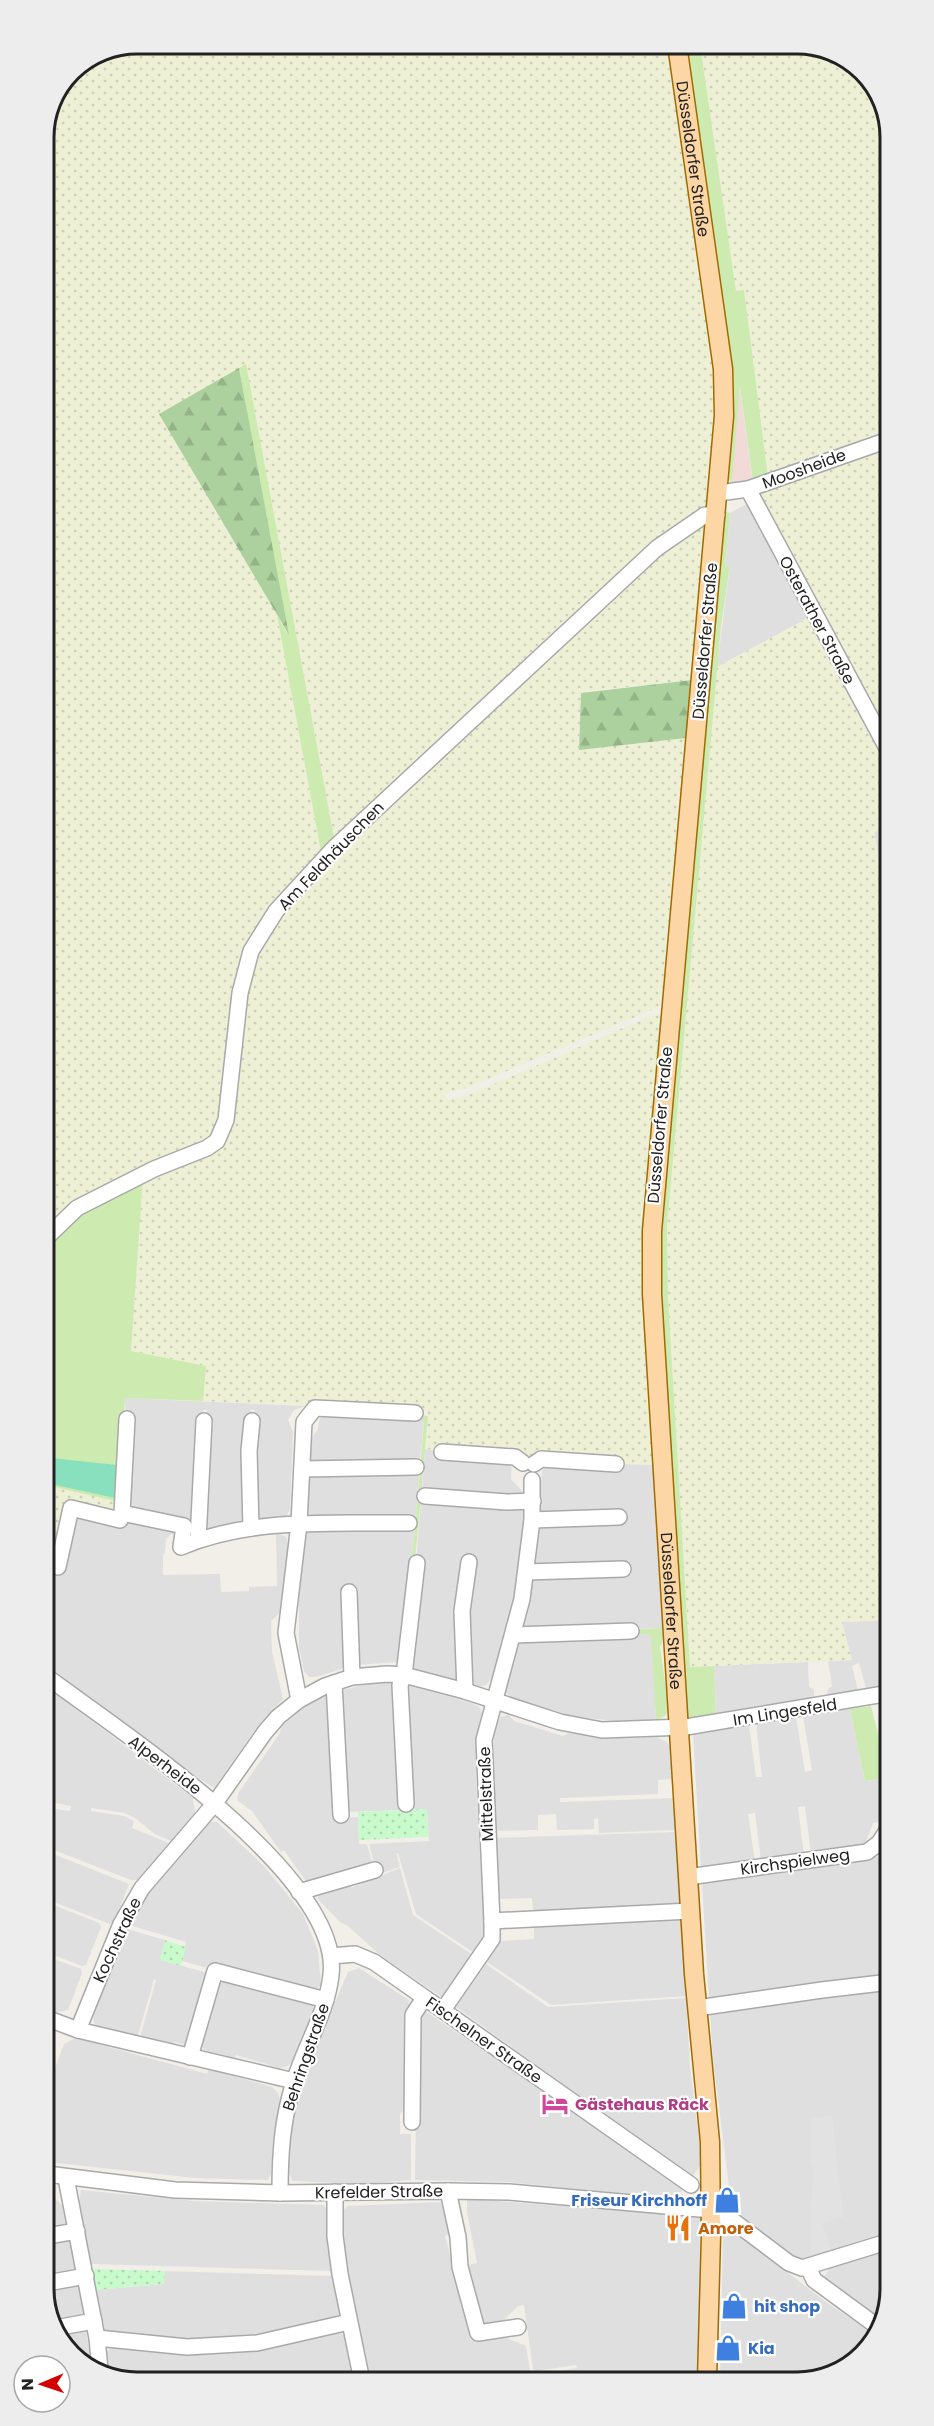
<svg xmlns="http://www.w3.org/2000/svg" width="934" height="2426" font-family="Poppins,sans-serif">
	<defs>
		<pattern id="farmland-dots" width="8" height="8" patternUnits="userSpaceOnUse" patternTransform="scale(1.5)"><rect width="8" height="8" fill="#eef0d5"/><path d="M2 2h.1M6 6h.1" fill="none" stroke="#ccceb7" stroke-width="1.8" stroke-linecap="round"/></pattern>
		<pattern id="forest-firs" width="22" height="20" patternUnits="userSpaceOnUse" patternTransform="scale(1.5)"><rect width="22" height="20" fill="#add19e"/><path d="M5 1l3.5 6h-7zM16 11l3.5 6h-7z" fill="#95b388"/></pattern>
		<pattern id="park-dots" width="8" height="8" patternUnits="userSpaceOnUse" patternTransform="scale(1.5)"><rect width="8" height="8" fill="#c8facc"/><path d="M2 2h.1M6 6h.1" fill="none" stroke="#acd6af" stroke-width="1.8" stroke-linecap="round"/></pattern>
	</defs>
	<rect width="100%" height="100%" fill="#f2efe9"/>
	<g fill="#e0dfdf">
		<polygon points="750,502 810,617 717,667 730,565 725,567 730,513"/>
		<polygon points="888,828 888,909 874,831"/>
		<polygon points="125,1398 305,1406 294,1410 288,1420 293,1432 290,1510 286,1517 253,1521 251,1457 255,1410 251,1410 246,1457 248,1522 201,1533 207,1410 203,1410 196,1526 129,1510"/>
		<polygon points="321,1411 419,1415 424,1420 420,1460 415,1465 309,1467 310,1441 318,1429"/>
		<polygon points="425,1449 512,1459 511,1479 525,1494 525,1499 422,1490"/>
		<polygon points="543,1462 654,1465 663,1618 661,1628 521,1633 528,1604 533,1570"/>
		<polygon points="415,1469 419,1474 416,1515 411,1520 306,1522 309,1472"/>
		<polygon points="421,1498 525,1504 516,1593 510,1622 492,1678 486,1685 478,1687 408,1667"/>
		<polygon points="73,1515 124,1518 182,1531 170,1535 166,1539 165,1552 163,1555 163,1575 220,1574 221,1592 249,1591 249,1587 277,1586 276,1532 286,1537 289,1546 280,1613 271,1621 272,1652 283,1699 257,1727 214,1788 174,1762 46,1664 46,1598"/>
		<polygon points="411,1525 415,1529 400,1662 354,1665 316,1677 309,1677 304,1671 299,1648 299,1603 295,1599 306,1527"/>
		<polygon points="889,1620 890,1686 867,1692 859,1663 852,1666 859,1694 828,1698 827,1690 832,1686 828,1661 852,1660 841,1622"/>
		<polygon points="648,1633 652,1636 656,1720 614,1721 572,1716 513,1698 506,1693 505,1683 519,1638"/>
		<polygon points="808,1662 809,1687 814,1689 814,1700 716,1715 714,1666"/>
		<polygon points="372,1683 397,1683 403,1810 343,1812 338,1691"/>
		<polygon points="402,1684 472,1703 479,1707 482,1713 476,1754 476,1774 484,1938 474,1953 416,1914 398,1853 396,1853 400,1867 382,1873 380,1865 375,1866 369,1844 429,1841 427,1809 408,1810"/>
		<polygon points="46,1686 193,1798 195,1813 171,1841 155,1834 135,1818 125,1813 91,1808 91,1811 124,1816 134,1821 132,1828 169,1843 137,1880 131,1880 46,1847 47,1808 70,1811 71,1806 46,1801"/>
		<polygon points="333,1692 339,1818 358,1817 359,1844 367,1844 373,1867 307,1883 284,1850 281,1852 252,1811 237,1800 239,1792 280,1733 281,1727 306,1706"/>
		<polygon points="850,1709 865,1781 889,1778 883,1753 890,1751 890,1820 873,1823 864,1847 811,1854 805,1806 798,1807 804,1855 761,1861 755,1813 748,1814 755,1862 701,1870 693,1733 749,1725 756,1777 762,1777 756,1724 796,1717 805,1772 812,1770 803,1716"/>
		<polygon points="509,1715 514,1721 563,1736 569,1733 613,1738 657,1737 667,1742 671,1749 673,1779 658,1780 658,1794 560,1798 560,1802 674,1798 675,1830 599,1833 598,1818 594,1819 594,1829 557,1830 556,1814 538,1815 538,1830 495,1831 492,1766 494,1736 495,1726 501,1717"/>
		<polygon points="207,1822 217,1822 264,1866 303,1914 318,1951 321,1985 314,1990 212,1963 208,1968 182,1961 186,1942 129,1925 148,1892"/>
		<polygon points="676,1832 680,1904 533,1911 532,1898 499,1899 495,1838"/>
		<polygon points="46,1851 129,1884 114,1923 110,1924 46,1899"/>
		<polygon points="890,1855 890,1975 827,1981 709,1999 702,1882"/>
		<polygon points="400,1868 413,1915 473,1955 443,1998 381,1956 347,1925 341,1923 318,1899 318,1890 329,1887 353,1887"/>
		<polygon points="46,1902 99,1923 101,1927 86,1965 82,1966 46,1952"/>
		<polygon points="681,1920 686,1996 551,2005 487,1962 500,1941 534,1939 534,1926"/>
		<polygon points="127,1929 165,1940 160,1960 208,1973 188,2045 174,2042 172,2046 144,2038 141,2034 156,1980 154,1979 138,2035 134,2037 99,2028 94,2023 93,2015"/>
		<polygon points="46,1956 81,1969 82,1973 68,2010 55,2013 46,2010"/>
		<polygon points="486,1964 548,2007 686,1998 690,2066 702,2163 692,2177 456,2007"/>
		<polygon points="359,1968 409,2000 407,2109 400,2113 400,2134 411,2134 411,2180 361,2184 293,2181 288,2172 288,2151 293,2109 307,2068 348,1972"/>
		<polygon points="221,1979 306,1999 313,2005 313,2014 294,2060 288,2066 280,2068 236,2055 235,2058 204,2050 201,2044 217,1985"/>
		<polygon points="890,1989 890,2231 799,2260 720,2199 729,2187 728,2178 713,2059 710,2013 854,1992"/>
		<polygon points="425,2011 525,2078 527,2076 683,2189 676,2199 508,2182 415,2180 417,2023"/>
		<polygon points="76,2038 207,2074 209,2069 272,2087 277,2092 280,2099 273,2141 271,2174 268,2180 195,2178 47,2162 46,2092 64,2044"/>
		<polygon points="81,2190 194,2201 323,2205 328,2210 327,2246 331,2271 90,2264 79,2204"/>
		<polygon points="47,2191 64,2207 68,2229 47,2233"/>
		<polygon points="467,2199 702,2216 698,2380 371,2381 344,2253 343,2210 348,2206 441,2202 449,2234 445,2236 473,2340 502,2336 526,2346 531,2376 577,2368 576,2365 536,2371 533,2369 524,2305 518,2306 500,2324 485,2326 481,2323 465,2266 477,2263 467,2212"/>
		<polygon points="730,2228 826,2302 875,2335 871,2346 822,2379 720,2380 723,2234"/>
		<polygon points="69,2239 76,2271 47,2280 47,2240"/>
		<polygon points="890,2246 890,2290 880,2320 823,2278 832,2265"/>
		<polygon points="165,2271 332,2276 339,2314 336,2318 277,2332 192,2339 108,2333 102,2328 95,2290 164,2284"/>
		<polygon points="78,2284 84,2316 54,2325 47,2314 47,2286"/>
		<polygon points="86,2329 91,2363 89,2365 75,2360 57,2331"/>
		<polygon points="340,2333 344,2335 354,2379 351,2381 130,2382 108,2373 106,2352 111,2348 161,2353 207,2353 278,2346"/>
	</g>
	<polygon fill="#f2dad9" points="739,381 753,485 732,485"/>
	<g fill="url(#farmland-dots)">
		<polygon points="137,44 668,44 713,367 714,415 709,510 335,843 246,365 160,414 277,615 322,857 249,949 222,1120 215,1135 45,1233 44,131 71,71"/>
		<polygon points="700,44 804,44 854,63 887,112 888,435 768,477 744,291 736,291"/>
		<polygon points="888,446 888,739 761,502 763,489"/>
		<polygon points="708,520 698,604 692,680 581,692 579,750 686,738 661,1006 469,1087 444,1094 449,1100 471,1094 650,1016 660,1015 641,1235 654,1465 425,1449 428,1411 203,1401 205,1366 131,1351 143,1178 222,1139 243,996 256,952 280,914 349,841 660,553"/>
		<polygon points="810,617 888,762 888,828 874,832 888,909 889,1620 842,1622 852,1660 690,1667 668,1297 667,1226 717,667"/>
		<polygon points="46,1485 119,1502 118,1516 69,1505 51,1585 46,1598"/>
	</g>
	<g fill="#cdebb0">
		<polygon points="682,44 700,44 736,291 744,290 768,477 753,482 740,386 732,485 726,474"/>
		<polygon points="246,364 335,843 322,857 277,615 287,633 239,368"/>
		<polygon points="723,510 730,513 725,567 730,565 721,627 667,1226 668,1297 690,1667 714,1666 716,1715 692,1719 686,1716 657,1272"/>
		<polygon points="660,1015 664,1018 647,1201 665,1623 662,1644 660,1646 669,1710 665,1716 656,1720 651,1636 648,1634 631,1634 630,1630 660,1628 663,1618 641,1235"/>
		<polygon points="143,1178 131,1351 206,1366 203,1401 125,1398 119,1502 46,1485 45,1244 80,1210"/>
		<polygon points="419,1415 428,1416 415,1561 400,1662 415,1529 424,1421"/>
		<polygon points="871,1706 889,1778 865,1781 850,1709"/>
	</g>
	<g fill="url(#forest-firs)">
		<polygon points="239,368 289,635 159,414"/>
		<polygon points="692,680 686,738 579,750 581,693"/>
	</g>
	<g fill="url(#park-dots)">
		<polygon points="427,1809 428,1837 359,1840 358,1812"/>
		<polygon points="165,1940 186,1947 181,1966 160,1960"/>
		<polygon points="91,2269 165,2271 164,2284 95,2290"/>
	</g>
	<polygon fill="#88e0be" points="46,1438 54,1439 51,1458 117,1465 115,1498 46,1483"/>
	<polygon fill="#e2e2e2" points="832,2115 843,2217 822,2223 831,2249 811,2255 810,2200 812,2198 813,2167 810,2166 811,2118"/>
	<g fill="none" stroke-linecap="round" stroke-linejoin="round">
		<g stroke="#a9a9a9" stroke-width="18">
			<g id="minor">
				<polyline points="748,489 888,750"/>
				<polyline points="719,493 748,489 888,440"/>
				<polyline points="45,1239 77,1208 154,1169 207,1148 217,1141 226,1120 240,993 251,951 276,911 333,849 657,548 705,515 717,515"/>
				<path d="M127 1419 122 1513 184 1526 181 1547C252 1517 333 1524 409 1523"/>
				<polyline points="442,1452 515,1457 523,1463"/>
				<polyline points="534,1464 541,1459 616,1464"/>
				<polyline points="302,1469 416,1467"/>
				<polyline points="532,1480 532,1520 522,1599 484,1740 492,1921 690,1911"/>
				<polyline points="425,1496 507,1502 533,1501"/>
				<polyline points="532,1520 619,1517"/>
				<polyline points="251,1528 249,1451 252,1421"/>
				<polyline points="198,1540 204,1421"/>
				<polyline points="58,1567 71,1508 120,1520 122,1513"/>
				<polyline points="526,1572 623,1569"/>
				<polyline points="349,1592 352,1677"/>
				<polyline points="514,1635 631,1631"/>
				<path d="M46 1676C118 1730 343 1876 331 1975 327 2012 305 2046 294 2082 282 2120 280 2154 280 2193"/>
				<polyline points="334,1683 341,1815"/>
				<polyline points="465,1691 462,1611 469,1562"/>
				<polyline points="299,1700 286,1633 299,1524 304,1422 315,1408 415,1413"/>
				<polyline points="406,1804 400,1685 404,1675 417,1563"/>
				<polyline points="688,1877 867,1852 879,1843 890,1826"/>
				<polyline points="299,1892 375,1870"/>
				<polyline points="331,1956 355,1954 374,1962 691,2185"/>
				<polyline points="697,2008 822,1990 890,1982"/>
				<polyline points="443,2010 492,1939 492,1921"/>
				<polyline points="46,2018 78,2030 294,2081"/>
				<polyline points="78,2030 121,1924 142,1888 215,1803 265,1732 278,1717 299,1700 325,1686 352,1677 387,1674 404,1675 465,1691 560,1722 602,1730 686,1727 890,1693"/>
				<polyline points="190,2057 215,1971 326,2000"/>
				<polyline points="412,2122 413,2015 424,1998"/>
				<polyline points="47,2174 175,2190 280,2193 448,2191 509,2192 711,2210 732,2220 789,2263 802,2268 890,2241"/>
				<polyline points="66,2178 97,2338 100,2370"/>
				<polyline points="448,2191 458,2237 460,2267 478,2333 518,2327"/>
				<polyline points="335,2192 335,2236 340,2274 362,2381"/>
				<polyline points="47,2236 77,2231"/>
				<polyline points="808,2267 814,2280 878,2327"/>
				<polyline points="47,2283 86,2276"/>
				<polyline points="55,2328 94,2321"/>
				<polyline points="97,2338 187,2347 257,2343 349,2322"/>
			</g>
		</g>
		<g stroke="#a06b00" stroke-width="21">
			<g id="major">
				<path id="s1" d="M677 44 723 369 724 416 652 1231V1294L694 1974 710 2142 711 2236 707 2380"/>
			</g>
		</g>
		<use href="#minor" stroke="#fff" stroke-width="15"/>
		<use href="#major" stroke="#fcd6a4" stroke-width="18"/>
	</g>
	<defs>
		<g id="hotel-bare" transform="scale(2.07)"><path d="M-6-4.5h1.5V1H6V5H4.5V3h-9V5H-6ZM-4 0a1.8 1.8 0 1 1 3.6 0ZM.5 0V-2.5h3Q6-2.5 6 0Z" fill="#d1479c" stroke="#fff" stroke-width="2.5" paint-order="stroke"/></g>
		<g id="shop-bare" transform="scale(2.07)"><path d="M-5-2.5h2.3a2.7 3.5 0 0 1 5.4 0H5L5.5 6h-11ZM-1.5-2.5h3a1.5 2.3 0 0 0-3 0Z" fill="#3f7fe0" stroke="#fff" stroke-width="2.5" paint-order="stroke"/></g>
		<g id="restaurant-bare" transform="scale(2.07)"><path d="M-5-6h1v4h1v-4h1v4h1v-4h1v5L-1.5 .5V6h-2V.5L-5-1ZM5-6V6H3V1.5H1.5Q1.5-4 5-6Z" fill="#e8710a" stroke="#fff" stroke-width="2.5" paint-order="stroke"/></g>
	</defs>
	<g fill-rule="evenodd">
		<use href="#hotel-bare" x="555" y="2104"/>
		<use href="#shop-bare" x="727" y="2200"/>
		<use href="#restaurant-bare" x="678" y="2228"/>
		<use href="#shop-bare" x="734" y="2306"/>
		<use href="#shop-bare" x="728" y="2348"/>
	</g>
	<g text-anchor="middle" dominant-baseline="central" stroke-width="4.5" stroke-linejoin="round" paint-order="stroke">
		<g font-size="16" fill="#222" stroke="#fff">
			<text stroke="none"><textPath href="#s1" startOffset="116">Düsseldorfer Straße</textPath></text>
			<text transform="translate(804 469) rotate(-20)">Moosheide</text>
			<text transform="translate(817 620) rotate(62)">Osterather Straße</text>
			<text transform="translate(705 641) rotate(-85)">Düsseldorfer Straße</text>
			<text transform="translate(331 856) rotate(-46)">Am Feldhäuschen</text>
			<text transform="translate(660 1125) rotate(-85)">Düsseldorfer Straße</text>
			<text stroke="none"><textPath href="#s1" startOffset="1574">Düsseldorfer Straße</textPath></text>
			<text transform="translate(785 1712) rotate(-9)">Im Lingesfeld</text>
			<text transform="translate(165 1765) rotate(37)">Alperheide</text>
			<text transform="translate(486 1794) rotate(-92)">Mittelstraße</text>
			<text transform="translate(795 1862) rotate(-8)">Kirchspielweg</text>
			<text transform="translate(117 1940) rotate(-65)">Kochstraße</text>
			<text transform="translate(484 2040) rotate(35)">Fischelner Straße</text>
			<text transform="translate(306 2057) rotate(-71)">Behringstraße</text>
			<text transform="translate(379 2192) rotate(-1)">Krefelder Straße</text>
		</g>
		<g font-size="16" font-weight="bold" fill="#b23c85" stroke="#fff" text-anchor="start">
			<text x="575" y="2104">Gästehaus Räck</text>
		</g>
		<g font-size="16" font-weight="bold" fill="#366cbe" stroke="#fff" text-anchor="start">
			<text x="707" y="2200" text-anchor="end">Friseur Kirchhoff</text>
			<text x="754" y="2306">hit shop</text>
			<text x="748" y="2348">Kia</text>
		</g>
		<g font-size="16" font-weight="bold" fill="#c56008" stroke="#fff" text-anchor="start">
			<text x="698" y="2228">Amore</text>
		</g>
	</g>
	<path d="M0 0H934V2426H0ZM137 54H797A83 83 0 0 1 880 137V2289A83 83 0 0 1 797 2372H137A83 83 0 0 1 54 2289V137A83 83 0 0 1 137 54Z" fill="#ededed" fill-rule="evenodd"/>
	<path fill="none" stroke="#222" stroke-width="3" d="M137 54H797A83 83 0 0 1 880 137V2289A83 83 0 0 1 797 2372H137A83 83 0 0 1 54 2289V137A83 83 0 0 1 137 54Z"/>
	<g transform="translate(42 2384) rotate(268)"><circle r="28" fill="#ffffff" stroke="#a7a7a7" stroke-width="1.5"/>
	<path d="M0-4.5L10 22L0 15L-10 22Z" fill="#d40000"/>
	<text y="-9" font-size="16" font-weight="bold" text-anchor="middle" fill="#222222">N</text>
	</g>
</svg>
